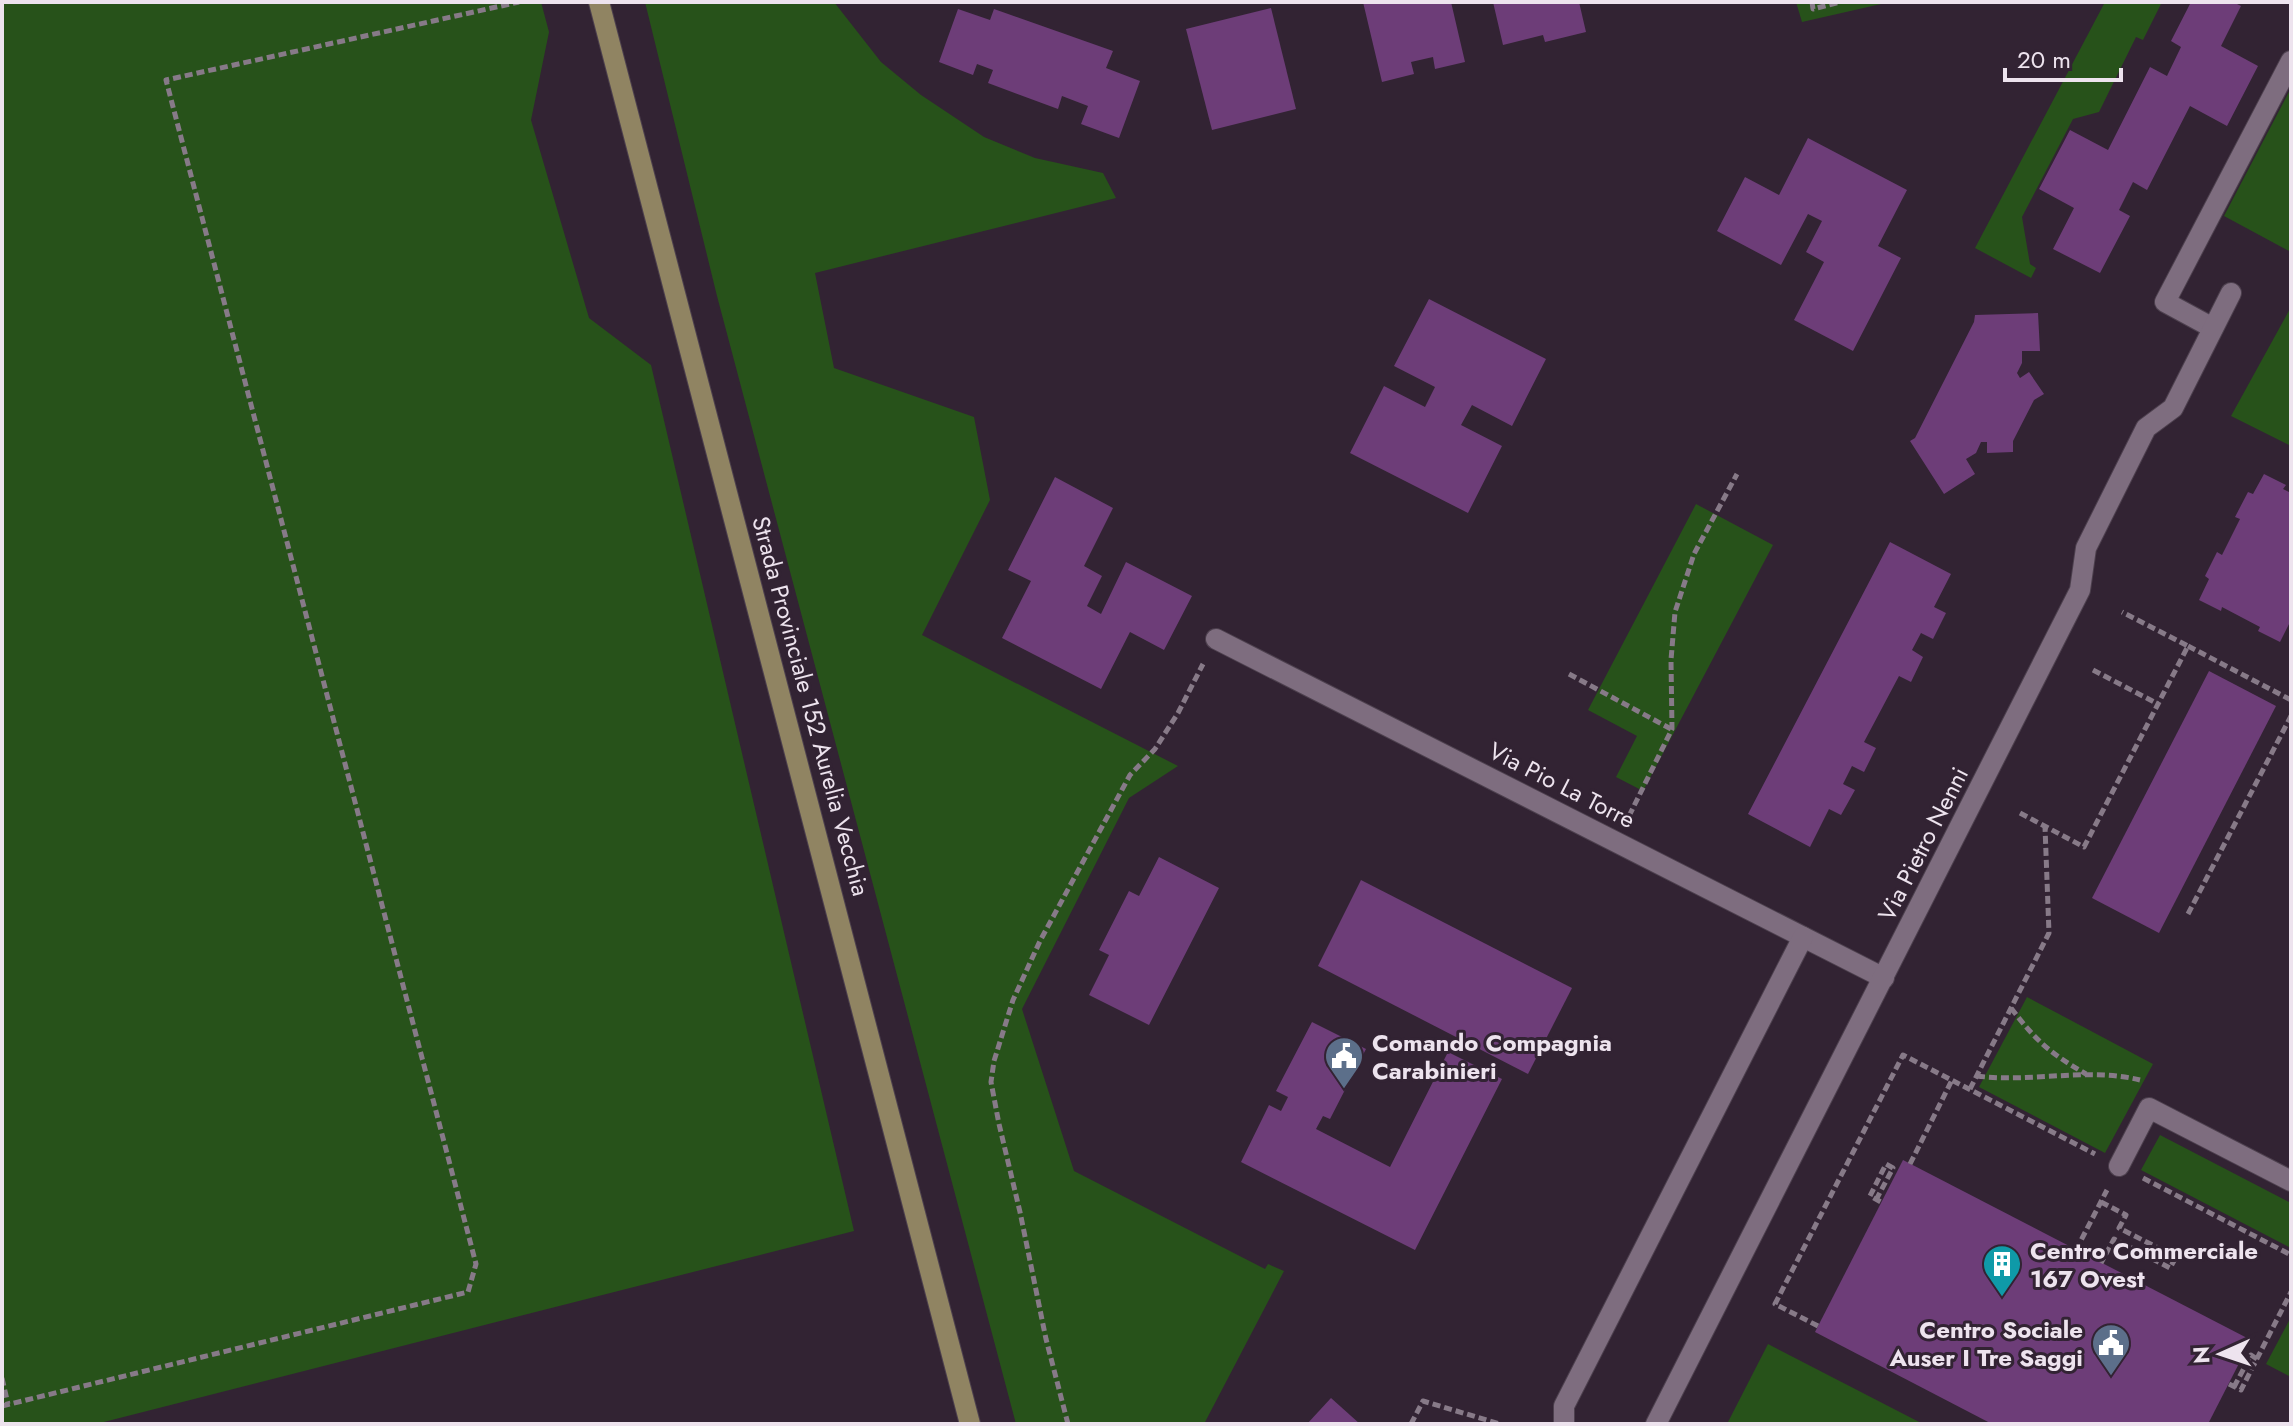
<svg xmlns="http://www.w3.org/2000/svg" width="2293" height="1426" font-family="Jost,sans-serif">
	<rect width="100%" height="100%" fill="#322333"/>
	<g fill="#27521a">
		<polygon points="2,2 541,2 549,32 531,120 589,318 651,365 854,1231 96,1424 2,1424"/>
		<polygon points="645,2 834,2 881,62 921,95 984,137 1035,158 1103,173 1116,198 815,273 834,368 974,417 990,500 922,635 1178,766 1129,798 1022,1009 1074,1171 1265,1269 1268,1264 1284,1271 1204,1424 1016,1424 717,296"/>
		<polygon points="1796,2 1890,2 1802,22"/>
		<polygon points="2105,2 2162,2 2143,40 2136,37 2099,112 2073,119 2022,217 2030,264 2036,268 2031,278 1975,248"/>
		<polygon points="2291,88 2291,252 2224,216"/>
		<polygon points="2291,307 2291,446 2231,416"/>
		<polygon points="1696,504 1773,545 1643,791 1616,777 1637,736 1588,710"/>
		<polygon points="2027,997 2153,1064 2105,1153 1979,1087"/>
		<polygon points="2160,1135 2291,1203 2291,1248 2141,1170"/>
		<polygon points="2291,1317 2291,1377 2266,1364"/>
		<polygon points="1768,1344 1923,1424 1727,1424"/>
	</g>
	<g fill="#6d3d78">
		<polygon points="1363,2 1451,2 1465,62 1435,69 1433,57 1411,62 1414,74 1382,82"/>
		<polygon points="1493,2 1579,2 1586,32 1545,42 1543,35 1503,45"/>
		<polygon points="2191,2 2233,2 2241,6 2221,46 2258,66 2227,126 2190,106 2147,190 2133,182 2119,210 2130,216 2100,273 2053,249 2074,208 2039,189 2070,130 2108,150 2150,67 2167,76 2181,47 2171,41"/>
		<polygon points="1271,8 1296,109 1212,130 1186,29"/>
		<polygon points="958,9 990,20 994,9 1113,51 1106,68 1140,81 1119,138 1081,124 1088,106 1062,96 1058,109 988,83 993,70 977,64 973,75 939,62"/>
		<polygon points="1808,138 1907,190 1878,246 1901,258 1853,351 1794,320 1824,262 1806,252 1822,221 1808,214 1781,265 1717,231 1745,177 1779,195"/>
		<polygon points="1429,299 1546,359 1512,426 1472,405 1461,425 1502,446 1468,513 1350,453 1384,386 1425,407 1435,387 1394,366"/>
		<polygon points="2038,313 2040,351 2022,351 2022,363 2017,373 2020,378 2029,372 2044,394 2034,400 2013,441 2013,452 1987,453 1987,442 1981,442 1976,453 1966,459 1975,474 1944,494 1910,441 1915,438 1974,322 1975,315"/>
		<polygon points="2264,474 2286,485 2283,489 2291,493 2291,620 2280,642 2258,631 2260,627 2222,607 2221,611 2199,600 2209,579 2205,576 2217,552 2222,555 2240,519 2235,517 2248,492 2253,494"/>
		<polygon points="1055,477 1113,508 1084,566 1102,576 1087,606 1101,614 1126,562 1192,596 1164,650 1130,632 1101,689 1002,638 1031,581 1008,570"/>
		<polygon points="1890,542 1951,574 1934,607 1946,613 1933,639 1921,633 1912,650 1923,657 1911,682 1899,676 1864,742 1876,748 1864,772 1852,766 1843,784 1855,790 1841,815 1829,809 1810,847 1748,814"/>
		<polygon points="2209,671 2276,706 2159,933 2092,898"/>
		<polygon points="1159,857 1219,888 1149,1025 1089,995 1109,955 1099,950 1129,891 1139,896"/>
		<polygon points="1361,880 1572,988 1528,1074 1318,966"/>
		<polygon points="1312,1022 1366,1049 1330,1119 1323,1116 1316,1129 1390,1167 1448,1052 1502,1079 1415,1250 1241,1162 1269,1105 1281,1111 1288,1097 1276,1091"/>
		<polygon points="1903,1160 2251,1340 2208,1424 1992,1424 1815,1332"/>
		<polygon points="1331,1398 1360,1424 1307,1424"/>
	</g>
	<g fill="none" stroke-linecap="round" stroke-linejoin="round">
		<g stroke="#4d404e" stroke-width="22">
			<polyline id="lane" points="2213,328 2165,302 2291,61"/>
		</g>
		<g stroke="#4d404e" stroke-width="22">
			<g id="street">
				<polyline points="1216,639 1884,978"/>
				<polyline points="2119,1166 2149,1108 2291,1181"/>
				<polyline points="1564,1424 1564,1406 1803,937"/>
				<polyline points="1656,1424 2080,590 2086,548 2146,428 2173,408 2231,293"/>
			</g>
		</g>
		<g stroke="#4d404e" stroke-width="22">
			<polyline id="secondary" points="599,2 970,1424"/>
		</g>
		<g stroke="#877a88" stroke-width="5" stroke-dasharray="8 4" stroke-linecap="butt">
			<polyline points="1812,2 1813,9 1840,2"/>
			<polyline points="2291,2 2291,4"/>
			<polyline points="2188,646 2291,700"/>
			<polyline points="2093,670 2158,704"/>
			<polyline points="1569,674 1671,729"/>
			<polyline points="2020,813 2084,847 2188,646 2122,612"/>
			<polyline points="1629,816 1672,729 1671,660 1675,612 1694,554 1737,474"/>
			<polyline points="2188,914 2291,716"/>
			<path d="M2011 1008C2037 1042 2050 1053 2086 1074"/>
			<path d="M1977 1076C2031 1083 2087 1067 2140 1080"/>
			<polyline points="1970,1089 2049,933 2045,827"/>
			<polyline points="1910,1164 1952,1080"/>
			<polyline points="2143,1178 2291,1255"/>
			<polyline points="1876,1200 1893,1168 1886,1164 1870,1196 1881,1202"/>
			<polyline points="2101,1202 2126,1215 2119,1228 2176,1257 2170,1268 2114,1239 2101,1263"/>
			<polyline points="2076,1250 2107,1190"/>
			<polyline points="1818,1326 1775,1304 1903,1055 2095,1154"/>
			<polyline points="2,1378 8,1404"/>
			<polyline points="2229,1384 2241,1390 2291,1292"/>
			<polyline points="2234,1387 2251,1355 2257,1359"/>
			<polyline points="2,1406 468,1292 476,1264 166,80 519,2"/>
			<polyline points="1068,1424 1046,1339 1020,1212 999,1124 991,1082 994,1061 1013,1000 1040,941 1130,775 1155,749 1178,713 1203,664"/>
			<polyline points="1411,1424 1423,1401 1500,1424"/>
		</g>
		<use href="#lane" stroke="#7e6d7f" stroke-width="20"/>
		<use href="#street" stroke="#7e6d7f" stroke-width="20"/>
		<use href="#secondary" stroke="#908462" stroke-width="20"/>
	</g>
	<defs>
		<g id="civic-pin" transform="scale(2)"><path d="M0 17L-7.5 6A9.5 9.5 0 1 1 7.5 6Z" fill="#5c6f8a" stroke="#322333"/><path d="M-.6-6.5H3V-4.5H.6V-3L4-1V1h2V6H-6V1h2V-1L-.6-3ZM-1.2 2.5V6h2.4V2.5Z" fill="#fff"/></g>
		<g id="building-pin" transform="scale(2)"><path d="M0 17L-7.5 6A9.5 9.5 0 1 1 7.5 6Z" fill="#0f9aa8" stroke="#322333"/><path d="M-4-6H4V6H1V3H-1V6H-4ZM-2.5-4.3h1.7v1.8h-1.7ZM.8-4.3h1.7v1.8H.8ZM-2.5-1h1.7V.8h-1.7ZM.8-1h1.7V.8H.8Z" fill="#fff"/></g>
	</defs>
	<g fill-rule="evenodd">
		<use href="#civic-pin" x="1344" y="1056"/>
		<use href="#building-pin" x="2002" y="1264"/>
		<use href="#civic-pin" x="2111" y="1343"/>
	</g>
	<g text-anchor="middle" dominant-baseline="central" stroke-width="6" stroke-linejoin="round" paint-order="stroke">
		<g font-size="24" fill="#ede3ee" stroke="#322333">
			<text transform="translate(811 706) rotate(75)">Strada Provinciale 152 Aurelia Vecchia</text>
			<text transform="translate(1562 785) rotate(27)">Via Pio La Torre</text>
			<text transform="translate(1923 844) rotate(-63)">Via Pietro Nenni</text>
		</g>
		<g font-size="24" font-weight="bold" fill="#ede3ee" stroke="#322333" text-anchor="start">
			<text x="1372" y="1042">Comando Compagnia<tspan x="1372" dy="28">Carabinieri</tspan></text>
			<text x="2030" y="1250">Centro Commerciale<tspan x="2030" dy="28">167 Ovest</tspan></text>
			<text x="2083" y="1329" text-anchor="end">Centro Sociale<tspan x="2083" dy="28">Auser I Tre Saggi</tspan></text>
		</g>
	</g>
	<rect width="2293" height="1426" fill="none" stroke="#ede3ee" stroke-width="8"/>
	<g transform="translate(2221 1354) rotate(267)" stroke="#322333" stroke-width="6" paint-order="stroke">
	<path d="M0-6L14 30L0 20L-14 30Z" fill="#ede3ee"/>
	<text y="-12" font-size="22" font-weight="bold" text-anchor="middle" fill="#ede3ee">N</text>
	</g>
	<path d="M2005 68v12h116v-12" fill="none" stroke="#ede3ee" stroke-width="4"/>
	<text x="2017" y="68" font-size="24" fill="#ede3ee" stroke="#322333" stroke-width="6" paint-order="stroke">20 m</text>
</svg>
